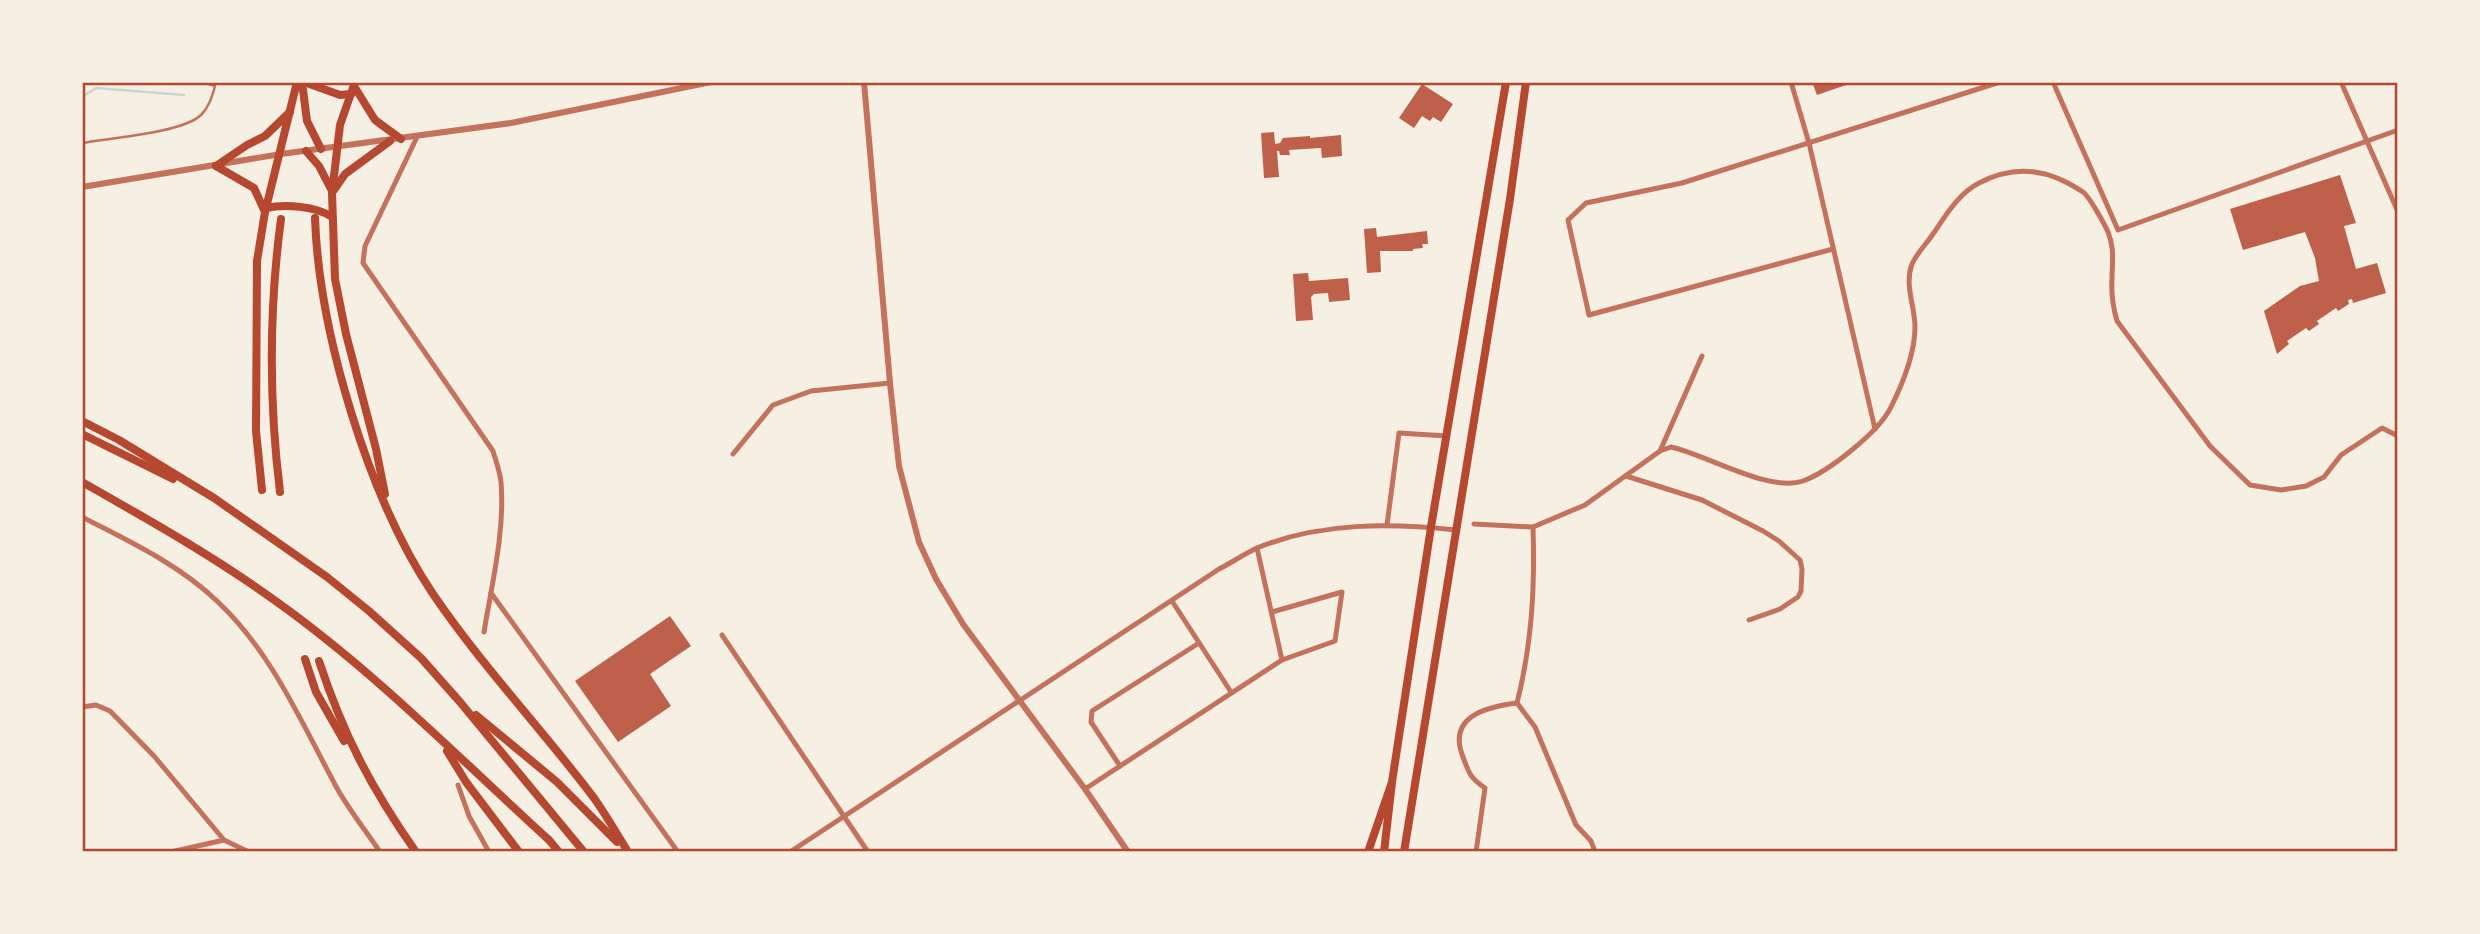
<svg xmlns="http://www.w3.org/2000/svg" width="2480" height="934" font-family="'Roboto Serif',serif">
	<rect width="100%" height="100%" fill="#f6efe4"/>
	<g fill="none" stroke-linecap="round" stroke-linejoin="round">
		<polyline stroke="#c9d6d2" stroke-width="2.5" points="82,97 96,88 184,95"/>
	</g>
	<g fill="#bf614a">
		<polygon points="1812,82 1852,82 1852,83 1817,95"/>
		<polygon points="1422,84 1453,104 1441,122 1433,117 1430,121 1422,116 1414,128 1399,118"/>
		<polygon points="1274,132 1275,144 1280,143 1283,138 1310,136 1310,138 1341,135 1342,156 1322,158 1321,148 1289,150 1290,155 1280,155 1279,151 1277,151 1279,177 1264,178 1261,133"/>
		<polygon points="2340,175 2356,223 2344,226 2356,269 2377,263 2386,293 2353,303 2352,299 2348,300 2349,304 2338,311 2336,308 2317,321 2319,324 2309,331 2306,328 2287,341 2289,344 2277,354 2264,311 2300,286 2319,281 2315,258 2305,232 2243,250 2230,209"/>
		<polygon points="1376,228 1377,237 1427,231 1428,244 1422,244 1423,248 1413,249 1413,251 1380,251 1381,272 1367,273 1364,229"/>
		<polygon points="1308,273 1309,281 1348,278 1350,300 1329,302 1328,293 1314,294 1311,297 1313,320 1296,321 1293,274"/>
		<polygon points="670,616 691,646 650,674 671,706 618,742 575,681"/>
	</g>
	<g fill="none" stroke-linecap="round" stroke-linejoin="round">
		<path stroke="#c5725c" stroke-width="2.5" d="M82 143C110 138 182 133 201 115 209 107 212 97 215 86L202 82"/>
		<g stroke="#c5725c" stroke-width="5">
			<polyline points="1791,82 1809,143 1875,429"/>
			<polyline points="2053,82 2118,230 2398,130"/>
			<polyline points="2341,82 2398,212"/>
			<path d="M417 137 365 246 363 263 493 451C496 461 500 472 501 482 505 532 492 583 484 632"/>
			<polyline points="1833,249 1589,315 1568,220 1586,203 1682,183 2000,82"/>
			<polyline points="1660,451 1702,356"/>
			<polyline points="733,454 773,405 811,391 890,383"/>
			<polyline points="1626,476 1702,500 1763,531 1779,541 1800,560 1802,569 1801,591 1798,597 1780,609 1749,620"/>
			<path d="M82 517C129 541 180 565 218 602 273 654 302 724 338 790 350 811 366 831 380 852"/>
			<path d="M1474 524 1533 527 1585 505 1660 451 1671 447C1705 454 1769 493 1803 481 1828 472 1879 432 1891 407 1903 383 1915 354 1915 327 1915 306 1904 285 1912 264 1917 253 1927 243 1933 234 1946 215 1958 194 1979 183 2017 163 2050 170 2083 192 2089 196 2105 225 2108 232 2115 249 2112 262 2112 279 2111 294 2113 307 2117 321L2210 446 2250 485 2281 490 2306 486 2324 477 2341 455 2382 428 2398 436"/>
			<polyline points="1387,525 1399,433 1447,436"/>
			<polyline points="1257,548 1282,660"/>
			<polyline points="491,593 678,852"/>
			<polyline points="1172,601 1231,692"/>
			<polyline points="722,635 868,852"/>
			<polyline points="1517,703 1535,727 1576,825 1591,841 1595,852"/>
			<polyline points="82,707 96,705 110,711 154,756 224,840 249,852"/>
			<polyline points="1120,766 1091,722 1092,711 1199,643"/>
			<polyline points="458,785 469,816 489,852"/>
			<polyline points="1085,789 1282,660 1335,641 1342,592 1272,612"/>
			<polyline points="171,852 224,840"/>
			<path d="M790 852 1219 569C1231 563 1244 554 1257 548 1320 522 1391 523 1456 530"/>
			<path d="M1476 852 1485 788C1470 778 1469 773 1463 757 1447 717 1485 707 1517 703 1532 643 1535 588 1533 527"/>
		</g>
		<g stroke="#c5725c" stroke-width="6">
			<polyline points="864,82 890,383 899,466 919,542 936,579 963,624 1085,789 1128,852"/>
			<polyline points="82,187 281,154 511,123 711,82"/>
		</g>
		<g stroke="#b5482f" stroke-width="8">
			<polyline points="1384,852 1392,782 1431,527 1506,82"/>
			<polyline points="1404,852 1510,199 1526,82"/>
		</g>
		<g stroke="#b5482f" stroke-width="8">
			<polyline points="302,82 307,121 321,149"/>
			<polyline points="304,82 340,95 351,94"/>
			<polyline points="355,82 340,125 332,193 335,279 346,334 376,449 385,494"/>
			<polyline points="354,86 375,120 401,139"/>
			<polyline points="306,151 319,166 332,191"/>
			<polyline points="216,166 247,145 265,136 290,112"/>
			<polyline points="216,166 254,188 265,212"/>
			<polyline points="334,190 345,174 390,141"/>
			<path d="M266 208C285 204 316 206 332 217"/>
			<path d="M315 218C319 333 369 499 433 594 482 666 542 729 594 798 606 815 617 834 628 852"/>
			<polyline points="82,421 119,440 214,498 327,577 369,611 421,658 460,702 584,852"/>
			<polyline points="82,434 173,479"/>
			<path d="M82 482C149 520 215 557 277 602 375 672 460 759 549 840L559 852"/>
			<polyline points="262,490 256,431 257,261 265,212 297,82"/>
			<path d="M280 492C269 402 269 309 281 219"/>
			<polyline points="305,659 316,692 344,741"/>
			<path d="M319 661C343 734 371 788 416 852"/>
			<polyline points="476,715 557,782 617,842"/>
			<polyline points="447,751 466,782 519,852"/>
			<polyline points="1368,852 1392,782"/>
		</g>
	</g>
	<rect width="2480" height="934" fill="none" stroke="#f6efe4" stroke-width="168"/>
	<rect x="84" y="84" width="2312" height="766" fill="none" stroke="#b5482f" stroke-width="2.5"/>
</svg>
